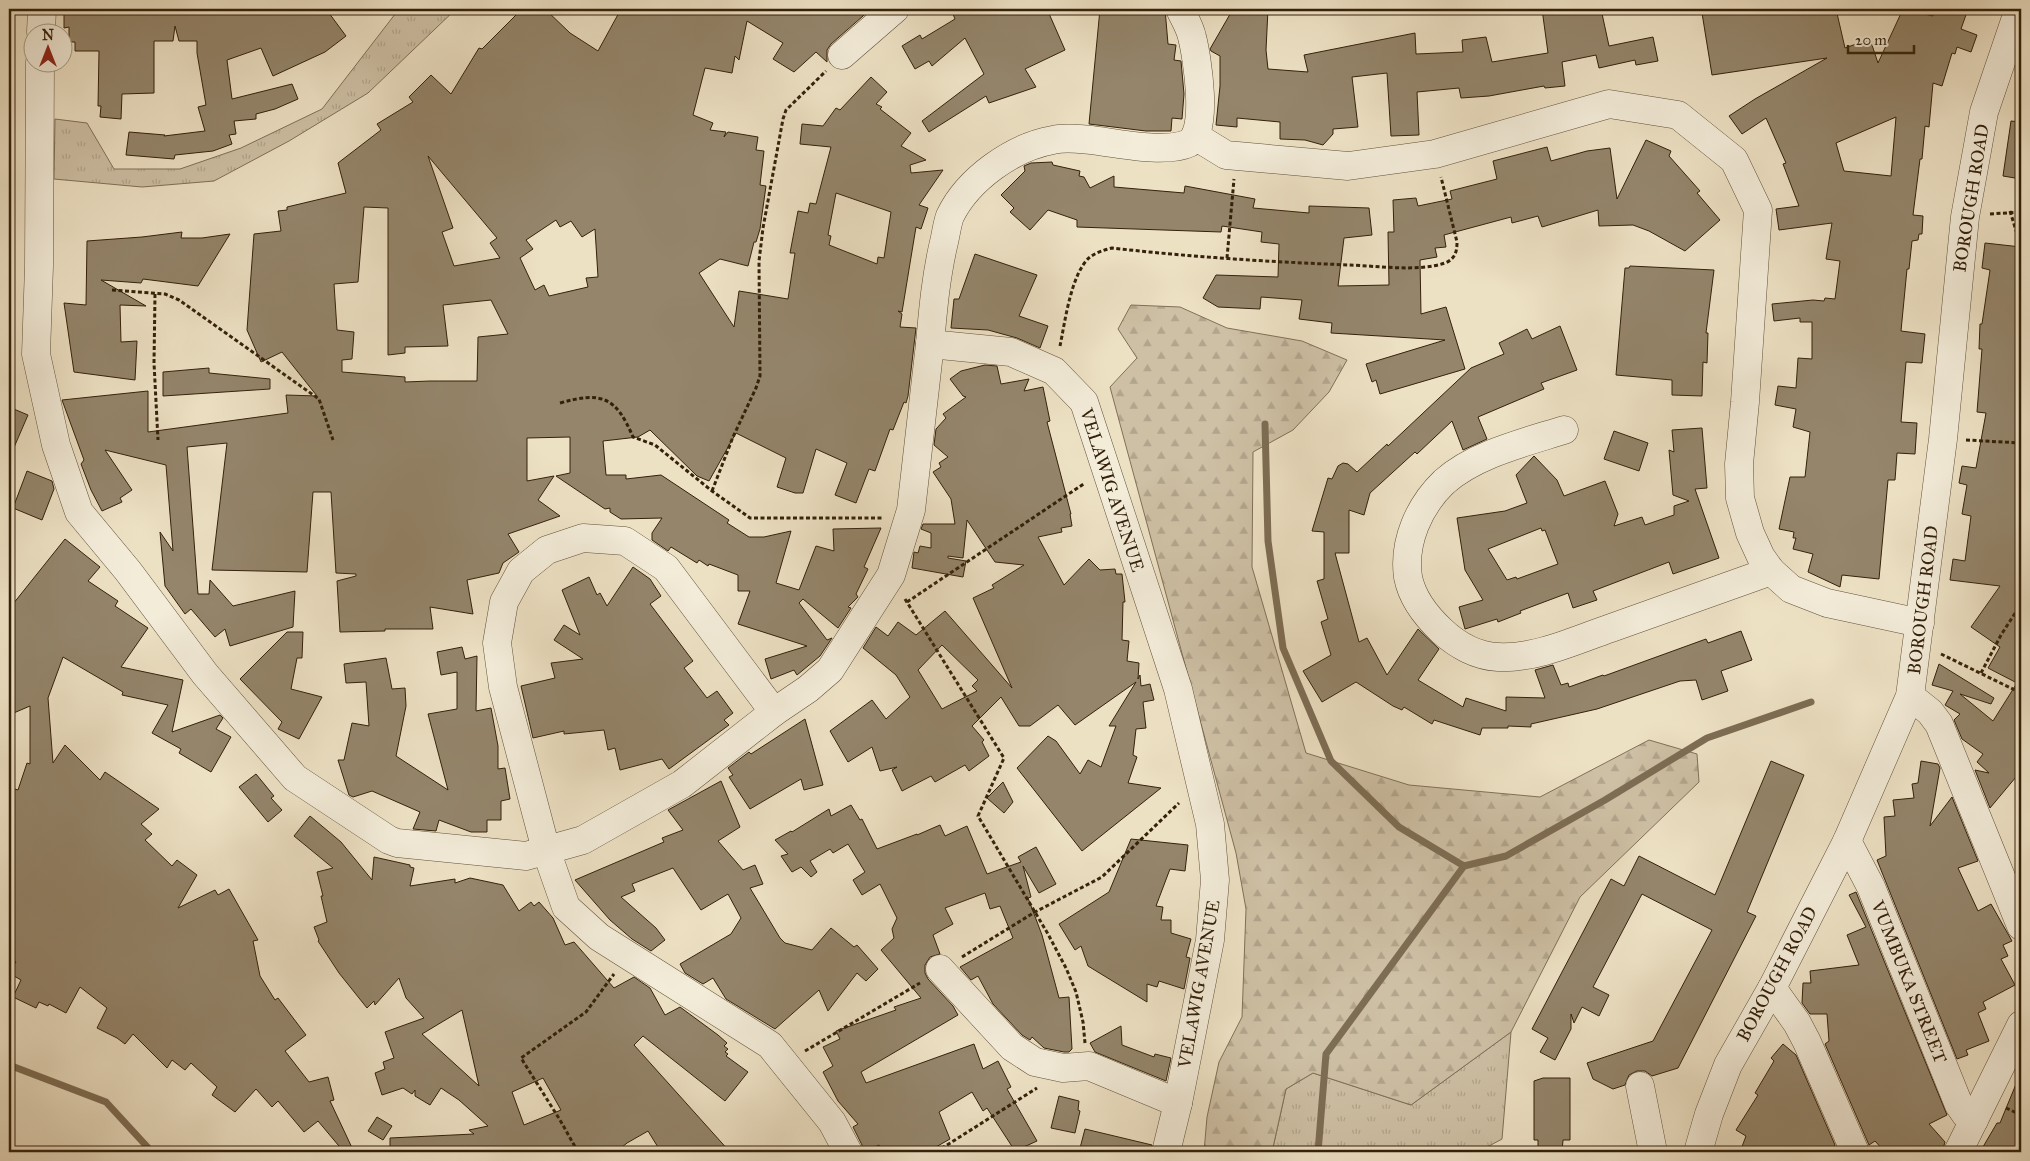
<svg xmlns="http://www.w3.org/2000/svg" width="2030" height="1161" font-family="'IM FELL Great Primer',serif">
	<defs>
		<pattern id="grass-tufts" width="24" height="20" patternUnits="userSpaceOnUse" patternTransform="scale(1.25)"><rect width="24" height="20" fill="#cec0a5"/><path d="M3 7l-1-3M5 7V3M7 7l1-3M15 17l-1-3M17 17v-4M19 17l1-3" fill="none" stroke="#b2a58d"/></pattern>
		<pattern id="forest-firs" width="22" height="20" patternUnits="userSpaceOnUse" patternTransform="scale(1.25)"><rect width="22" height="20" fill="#cec0a5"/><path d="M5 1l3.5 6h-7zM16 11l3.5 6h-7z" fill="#b2a58d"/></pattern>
	</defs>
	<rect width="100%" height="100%" fill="#ede1c4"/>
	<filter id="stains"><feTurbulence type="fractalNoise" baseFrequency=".004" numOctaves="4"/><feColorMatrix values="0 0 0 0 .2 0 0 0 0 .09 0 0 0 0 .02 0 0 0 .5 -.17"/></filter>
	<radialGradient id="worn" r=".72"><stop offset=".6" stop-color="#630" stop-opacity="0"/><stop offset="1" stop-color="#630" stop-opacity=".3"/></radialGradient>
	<g fill="url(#grass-tufts)" stroke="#817058">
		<polygon points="399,9 456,9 368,93 289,141 214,181 142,187 54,179 55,119 87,123 114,169 180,169 241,148 322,109"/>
		<polygon points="1511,1032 1502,1139 1478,1152 1272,1152 1286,1089 1313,1073 1411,1105"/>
	</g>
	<polygon fill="url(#forest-firs)" stroke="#817058" points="1131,305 1180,307 1227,328 1302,341 1347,360 1329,392 1293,430 1253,452 1252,567 1306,753 1409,785 1540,797 1649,740 1697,754 1699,782 1580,897 1511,1032 1411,1105 1313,1073 1286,1089 1272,1152 1204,1152 1207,1117 1219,1062 1242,1017 1246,909 1236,853 1110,387 1137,358 1118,329"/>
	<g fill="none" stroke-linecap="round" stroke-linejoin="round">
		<g stroke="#7d6d54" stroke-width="7">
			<polyline points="1265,424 1268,541 1283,648 1331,761 1399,827 1464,866 1326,1054 1318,1152"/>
			<polyline points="1464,866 1506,856 1605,800 1707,738 1811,702"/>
			<polyline points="9,1065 106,1102 152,1152"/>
		</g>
	</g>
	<g fill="#94856b" stroke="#34210b" fill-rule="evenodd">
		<polygon points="64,9 326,9 346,36 325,52 273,76 261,48 227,60 232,99 292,84 298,99 275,109 256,114 256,119 234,121 236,134 229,135 232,144 213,151 175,155 174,159 126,155 129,132 165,135 164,136 205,131 198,107 206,105 197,53 197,41 179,41 175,26 173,41 154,41 154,93 122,94 121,119 100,117 101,106 98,106 99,51 75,51 75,42 69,42 69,27 64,28"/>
		<path d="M522 9H545L570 33 598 51 621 9H871L831 44 827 50V62L816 52 794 72 773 59 783 43 747 21 739 60 735 56 732 73 705 68 693 115 713 123 710 130 726 132 724 137 728 132 758 137 756 150 764 151 760 185 766 186 760 229 756 242H754L748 266 720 259 699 273 734 327 739 291 788 299 795 253H790L798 211 808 213 810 203 816 204 831 147 800 144 802 124 823 126 836 108 840 110 871 77 887 92 876 104 882 107 880 109 911 133 901 146 926 160 910 165 911 173 943 170 919 205 928 208 921 229 916 227 902 312 898 311 902 314 900 327 916 328 908 396 906 403 904 402 893 430 890 429 875 471 869 469 856 503 835 495 847 463 816 449 803 493H795L777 487 786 458 736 433 709 481 697 476 650 430 638 437 603 441 606 475H626V479L661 475 729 520 727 523 749 537H764L791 531 776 583 799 590 816 546 834 551 833 529 881 528 864 567 868 569 856 594 858 597 848 607 851 608 838 628 803 599 799 603 827 640 832 638 820 656 797 675 794 670 771 679 765 659 807 646 738 624 750 591H738V575L709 564 708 566 699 560 697 563 671 547 668 551 652 540V533L662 518 621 519 610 512V508L605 509 556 476 570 473V437L527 438V481L554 476 538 500 560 516 508 534 519 552 503 563 499 573 467 580 473 614 430 607 433 629H385V631L340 632 337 581 356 576V574L336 573 331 492H313L307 572 212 570 227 443 187 447 198 594H209L210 580 233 606 295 591 293 627 230 646 225 629 215 637 191 609 185 614 165 586 160 532 173 551 166 465 105 450 132 490 120 498 122 502 102 511 91 490 81 464 84 460 62 400 148 391V432L288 413 286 395 317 396 282 352 261 362 247 330 254 234 281 231 278 211 287 210V207L346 193 338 163 381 130 377 124 413 102 409 97 431 75 451 94 479 48 482 49ZM428 156 497 238 490 243 500 258 454 266 442 232 453 228ZM836 193 891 212 884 258 878 257 877 264 829 245 831 236 828 235ZM364 207 388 208V355L405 353V347L448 346 443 305 491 300 508 334 478 337 477 381H430L405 382V377L342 372V360L352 359 354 332 337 330 334 284 358 282ZM556 220 560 227 571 221 582 237 595 229 598 277 586 278 588 287 549 296 544 285 535 290 520 258 533 249 526 240Z"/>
		<polygon points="951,9 1047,9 1065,50 1025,69 1036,87 989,103 986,96 929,132 922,121 984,74 965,38 932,66 929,61 915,69 902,46 920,35 922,39 955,19"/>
		<polygon points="1100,9 1165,9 1168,44 1176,45 1174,60 1181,61 1184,94 1182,119 1172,118 1171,131 1146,131 1089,124"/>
		<polygon points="1233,9 1268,9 1266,50 1268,69 1308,72 1304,55 1415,33 1416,54 1463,52 1462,40 1486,37 1492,62 1548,53 1542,9 1601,9 1609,46 1653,37 1658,61 1636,65 1635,60 1599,68 1596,55 1562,62 1565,86 1545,88 1544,86 1489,96 1461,98 1459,88 1417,92 1419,135 1391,136 1387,73 1352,77 1358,127 1333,129 1333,134 1323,145 1305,140 1280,139 1280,122 1237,118 1237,127 1216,125 1220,86 1220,56 1211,51 1210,49"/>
		<path d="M1767 9H1836L1845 48 1870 39 1878 63 1903 9 1933 16 1936 9H1968L1961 29 1977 35 1971 52 1957 47 1955 54 1952 53 1942 86 1933 83 1929 127 1925 126 1922 159H1920L1913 215 1923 216 1922 234H1919L1918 240 1912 241 1909 269H1907L1901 331 1925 334 1922 363 1906 362 1901 422 1917 423 1915 454 1897 453 1895 480H1888L1879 579 1842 575 1840 587 1808 572 1813 554 1793 549 1796 538H1793L1794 532 1779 529 1790 477H1805L1810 432 1793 427 1796 409 1775 405 1778 386 1796 388 1798 358 1812 359V322H1800V318L1774 321 1772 304 1813 300 1824 301 1825 298 1835 299 1840 261 1826 259 1832 223 1779 230 1776 209 1799 206 1783 164 1786 163 1766 118 1742 134 1729 116 1755 99 1827 58 1712 75 1702 13 1767 10ZM1896 117 1891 176 1844 171 1836 143Z"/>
		<polygon points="2011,121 2021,122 2021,179 2003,176"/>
		<polygon points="1646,140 1671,151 1669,156 1700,191 1697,193 1720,220 1685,251 1649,231 1633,225 1599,226 1598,210 1542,227 1538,216 1512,223 1511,217 1444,235 1446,247 1435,248 1437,257 1420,260 1421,314 1446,307 1465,369 1380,394 1376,380 1372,382 1366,364 1445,340 1331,333 1332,323 1299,319 1302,300 1261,297 1260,309 1218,307 1203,298 1216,275 1278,277 1279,244 1261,242 1262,232 1222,226 1221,232 1077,227 1077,220 1048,210 1030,230 1010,212 1014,208 1001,195 1025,171 1024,166 1031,163 1052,162 1053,165 1080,171 1079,176 1084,177 1090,188 1114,176 1114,187 1184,193 1185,186 1255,199 1253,208 1309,213 1309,206 1369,208 1372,235 1344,238 1338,286 1389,285 1388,232 1394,232 1393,200 1416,198 1418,206 1452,199 1450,191 1497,179 1493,161 1547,147 1551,161 1587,151 1610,148 1617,199"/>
		<polygon points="182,232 181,238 202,238 230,234 198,286 143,279 141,283 101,280 146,306 120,305 121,342 137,341 135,380 74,372 64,303 86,305 87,241 142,237"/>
		<polygon points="1985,243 2021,247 2021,771 1990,808 1975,770 1989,773 1977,762 1983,754 1962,739 1954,720 1960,714 1945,705 1953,691 1932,685 1939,664 1994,698 1991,704 1960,694 1993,721 2017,683 1988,668 2000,647 1971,627 2000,586 1950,580 1953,559 1965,561 1971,516 1962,514 1967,485 1959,483 1962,466 1976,468 1986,413 1977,412 1982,349 1979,349 1980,324 1982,324 1990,270 1982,268"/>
		<polygon points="975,254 1037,275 1019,316 1048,326 1040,348 1017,338 988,330 951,328 954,299 959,299"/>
		<polygon points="1630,266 1714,270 1706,333 1708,333 1707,363 1703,362 1702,396 1672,395 1672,380 1616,375 1625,268 1629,268"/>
		<polygon points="1560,326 1577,370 1541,383 1544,389 1478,417 1487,439 1463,450 1452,421 1417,454 1415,452 1370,493 1364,515 1349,510 1349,553 1335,553 1359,642 1367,638 1387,675 1418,629 1439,649 1418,680 1463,707 1466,698 1506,711 1506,697 1545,698 1535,670 1553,665 1561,685 1568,683 1569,687 1603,675 1604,676 1706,639 1708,643 1741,631 1752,660 1721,671 1728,691 1702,700 1696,680 1680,681 1597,709 1531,724 1531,727 1508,726 1508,728 1482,728 1480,735 1434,720 1432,724 1404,707 1402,710 1393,706 1356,682 1322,702 1303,671 1331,655 1321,622 1328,619 1317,581 1324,579 1324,532 1312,531 1328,478 1332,479 1338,466 1343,463 1348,464 1357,472 1387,444 1388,446 1471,368 1504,354 1499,343 1527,329 1532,339"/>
		<path d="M985 365 997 366 1001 384 1029 379 1024 391 1043 387 1050 421 1047 422 1071 514H1070L1072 526 1061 528 1062 532 1038 537 1064 585 1089 559 1100 570 1115 569 1116 574H1122L1125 602H1123L1122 640 1129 641 1127 661 1139 663 1138 679 1140 675 1141 686 1150 684 1154 700 1143 702 1146 728 1136 729 1133 755 1137 757 1128 783 1161 788 1082 851 1017 768 1048 736 1056 741 1080 774 1088 760 1101 767 1116 726H1109L1136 682 1075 725 1058 705 1030 726H1019L1001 697 972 726 984 740 982 742 989 756 969 771 965 765 935 782 931 776 902 791 892 770 897 767 880 771 872 747 848 762 830 731 872 700 886 719 910 697 896 675 863 648 876 627 888 636 898 622 916 635 945 611 1012 688 973 598 994 588 992 585 1024 565 995 562 967 520 963 558 948 556V558L966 561 963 577 912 568 914 552 918 553 920 546 931 548V533L921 529 923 524H955L951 499 933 472 941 467 939 463 948 457 934 445 936 429 946 418 943 414 966 397 963 396 950 379 961 371ZM942 645 978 680 972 686 977 691 942 709 918 670Z"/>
		<polygon points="209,368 209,373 270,379 270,389 163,396 163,372"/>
		<polygon points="9,407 28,415 9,459"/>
		<path d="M1702 428 1707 488 1695 489 1719 558 1673 574 1669 562 1593 591 1597 600 1573 608 1568 593 1520 611 1521 613 1498 622 1497 619 1465 629 1459 607 1483 600 1465 570 1457 518 1505 511 1527 503 1516 475 1534 456 1557 480 1564 496 1605 481 1618 514 1614 526 1642 517 1645 525 1674 515V506L1689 501 1673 495 1669 450 1674 452 1672 430ZM1541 528 1542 531 1545 530 1558 564 1517 579 1516 577 1507 580 1488 549Z"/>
		<polygon points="1614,431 1648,443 1639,471 1604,459"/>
		<polygon points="27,471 52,481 54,489 42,520 13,508"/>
		<polygon points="65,539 100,567 88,581 118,601 115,606 148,628 121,667 183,680 172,732 220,715 223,718 216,729 231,737 211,772 179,753 181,749 152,733 168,705 122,695 123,692 63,657 48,698 53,763 65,745 100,780 105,772 159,809 141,824 152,834 145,840 172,866 177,860 197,875 178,908 215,890 218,895 229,889 258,940 253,941 260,976 275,1000 278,998 306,1035 285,1051 309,1082 328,1077 334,1100 330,1101 354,1152 344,1152 318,1121 304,1132 278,1101 272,1107 256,1089 235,1112 212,1095 217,1087 191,1063 185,1070 172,1060 167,1068 133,1034 125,1044 117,1038 97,1028 107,1008 80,987 66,1013 49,1004 48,1006 39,1002 36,1008 13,997 21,980 9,973 16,962 9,956 9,787 18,790 27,763 30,764 30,706 9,715 9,609"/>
		<polygon points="633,567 650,579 661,596 650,604 693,661 684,668 707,698 717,691 733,713 724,720 729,725 669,769 662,759 620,770 615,748 608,750 604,730 564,734 564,731 533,738 521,686 555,678 551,663 583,659 554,640 564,625 580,635 562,590 589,577 597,595 600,593 607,606"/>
		<polygon points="287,632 303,632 302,658 297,658 291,689 322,697 299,739 278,729 282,722 240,679"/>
		<polygon points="462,647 465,659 477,656 476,711 491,708 498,746 498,769 505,768 510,799 501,801 501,820 487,820 487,832 471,832 439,820 436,831 413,829 420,812 372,791 353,797 349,795 338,760 344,760 352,723 369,726 366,682 346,683 344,664 386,658 392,689 405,688 406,706 396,756 448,790 428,714 457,709 457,672 441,675 437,652"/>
		<polygon points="805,719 823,785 804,790 801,779 750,809 729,777 733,775 728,768 749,752 751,754"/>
		<polygon points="1771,761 1804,775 1747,912 1756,916 1678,1068 1652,1076 1645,1071 1637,1071 1629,1075 1625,1085 1613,1089 1593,1079 1587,1063 1653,1041 1712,930 1642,894 1593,987 1609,995 1599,1016 1582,1007 1574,1023 1571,1014 1571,1029 1555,1060 1540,1052 1548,1038 1532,1029 1611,879 1624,886 1639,856 1715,895"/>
		<polygon points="1921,761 1938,764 1940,768 1930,826 1952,797 1978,861 1958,868 1978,911 1991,904 2012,941 2003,945 2008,956 2001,959 2015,985 1983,1002 1986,1009 1978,1013 1989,1041 1966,1050 1968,1055 1957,1059 1877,860 1886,856 1884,817 1895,816 1893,800 1914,798 1912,784 1918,783"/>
		<polygon points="256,774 274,796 271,798 282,810 268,822 239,787"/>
		<polygon points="721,781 740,827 718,841 743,870 755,865 763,884 750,888 780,938 785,943 812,950 831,928 854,947 857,945 878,969 866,981 857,973 828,1011 819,990 775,1029 726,999 713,978 703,984 685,973 680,964 731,934 741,918 728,894 701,910 673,868 632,884 635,891 621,897 656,928 665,940 651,951 632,939 610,920 575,880 664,842 662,838 683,830 668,810"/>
		<polygon points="1003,782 1013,802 1004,813 987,798"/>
		<polygon points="851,805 860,820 862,819 877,849 917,834 917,835 940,825 945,836 967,826 987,874 1021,862 1018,857 1036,847 1056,884 1039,893 1023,866 1031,897 1028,898 1042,935 1059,998 1069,997 1072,1049 1069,1052 1064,1052 1044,1048 1032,1037 1030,1040 1022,1035 993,1004 978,976 971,980 960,967 1013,938 1000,906 990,909 985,893 945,908 953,924 933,935 940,954 930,957 925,965 925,973 928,979 953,1006 958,1015 861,1072 866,1083 974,1044 983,1069 998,1061 1011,1087 1007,1089 1037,1141 1015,1151 987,1108 983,1111 972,1092 939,1112 950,1139 927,1152 883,1152 879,1145 864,1152 862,1145 853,1127 858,1124 838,1101 823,1072 833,1066 823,1047 840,1039 836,1031 896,1010 894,1007 921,998 881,950 894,938 892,929 897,918 880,884 862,895 853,880 865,872 848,844 833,853 830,849 810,861 817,872 811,877 801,867 792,872 781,856 788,854 775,840 791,831 792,832 829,809 831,816"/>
		<path d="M310 816 341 842 372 880 374 857 410 865V867L414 868 410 886 455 879V883L470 878 503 885 519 911 531 902 534 906 539 902 553 918 565 945 574 942 614 988 634 977 650 988 665 1015 680 1007 718 1035 727 1043 724 1046 728 1049 725 1052 728 1054 726 1056 748 1072 725 1101 643 1036 634 1045 730 1152H661L648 1131 627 1143 616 1152H514L513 1147 483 1152H390V1138L474 1134 469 1130 488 1126 459 1100 441 1088 430 1105 415 1096V1090L412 1094 403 1088 382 1095 375 1073 385 1069 383 1062 394 1058 385 1032 424 1018 406 998 399 978 375 1005 374 1001 367 1008 339 973 318 941 319 940 314 927 327 922 321 896H323L317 872 333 868 294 836ZM462 1010 479 1086 422 1034ZM543 1078 561 1110 524 1125 512 1092Z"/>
		<polygon points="1131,839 1188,845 1185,871 1170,869 1156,906 1163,907 1161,920 1171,920 1171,933 1191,939 1186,957 1190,958 1184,989 1159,981 1157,987 1147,984 1147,1002 1088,966 1081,946 1075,950 1059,924 1109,892"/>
		<polygon points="1856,892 1947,1115 1929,1124 1945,1142 1942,1152 1885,1152 1875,1141 1869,1145 1825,1044 1829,1041 1827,1014 1810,1014 1802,1003 1803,983 1811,983 1810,971 1859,965 1847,935 1866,927 1849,895"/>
		<polygon points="1121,1026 1122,1045 1154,1057 1155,1054 1171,1058 1166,1081 1095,1052 1090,1043"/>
		<polygon points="1783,1044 1796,1055 1835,1145 1829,1152 1740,1152 1746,1136 1736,1130 1758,1095 1755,1093 1774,1061 1771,1058"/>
		<polygon points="2021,1072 2021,1142 2016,1152 1980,1152 1997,1123 2000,1123"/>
		<polygon points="1543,1078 1570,1078 1570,1140 1563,1140 1562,1152 1538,1152 1538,1140 1534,1140 1534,1081"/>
		<polygon points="1059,1096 1079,1101 1078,1110 1080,1111 1075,1133 1051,1128"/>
		<polygon points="377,1117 392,1126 383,1140 368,1131"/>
		<polygon points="1085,1129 1152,1145 1151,1152 1079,1152"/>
	</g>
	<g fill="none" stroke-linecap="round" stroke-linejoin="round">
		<g stroke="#625139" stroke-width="29">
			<g id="minor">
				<polyline points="41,32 42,9"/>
				<polyline points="842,55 895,9"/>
				<polyline points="40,62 39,266 36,354 56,445 79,512 128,571 205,674 295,778 389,840 397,843 526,856 583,840 682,784 774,712 808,689 830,670 891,575 911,510 930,344"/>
				<polyline points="1195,136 1226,155 1348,166 1435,154 1609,104 1678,115 1734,160 1758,210 1745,402 1739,464 1740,498 1750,533 1761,557 1771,571 1791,589 1827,603 1920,623"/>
				<path d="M1564 430C1526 442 1475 454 1444 482 1419 506 1403 542 1408 577 1412 598 1427 617 1442 631 1457 645 1477 656 1498 657 1536 659 1576 640 1611 628 1664 609 1718 590 1771 571"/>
				<polyline points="1910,696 1930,712 1939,724 2021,926"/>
				<polyline points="774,712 666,568 625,541 583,538 547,550 521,571 504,602 497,643 503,687 546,850 566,907 599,937 770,1045 832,1122 848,1152"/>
				<polyline points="1847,841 1871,887 1959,1105 1966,1115 1974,1120"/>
				<polyline points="940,969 1012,1047 1035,1062 1063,1068 1089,1066 1178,1103"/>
				<polyline points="1772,988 1797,1023 1807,1042 1855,1152"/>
				<polyline points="1640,1086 1653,1152"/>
				<path d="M1166 1152 1178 1103 1210 940 1215 880 1210 824 1178 689 1084 402 1054 371 1011 352 930 344C933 309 936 276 944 242 946 234 947 224 950 216 968 179 1013 147 1053 140 1065 137 1079 139 1091 140 1116 143 1166 154 1189 143 1209 132 1197 56 1192 37 1190 27 1184 18 1180 9"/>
				<polyline points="1698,1152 1709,1114 1728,1065 1772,988 1847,841 1910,696 1943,439 1965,217 1984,112 2019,9"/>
				<polyline points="1958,1152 2021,1025"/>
			</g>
		</g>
		<g stroke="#34210b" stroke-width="3" stroke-dasharray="4 2.5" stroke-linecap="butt">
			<polyline points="2010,211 2021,247"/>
			<polyline points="1990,214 2021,212"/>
			<polyline points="1227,258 1234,179"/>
			<polyline points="112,290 165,294 179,300 319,399 333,440"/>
			<polyline points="155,294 154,363 158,440"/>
			<path d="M1060 346C1065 322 1071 273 1090 257 1097 252 1104 250 1112 248 1191 257 1271 262 1350 265 1378 266 1419 272 1445 263 1455 259 1457 252 1457 242L1441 177"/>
			<path d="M560 403C602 391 616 397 633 437L655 445 712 491 750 518H882"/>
			<polyline points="1966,440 2021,443"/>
			<polyline points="712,491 733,437 756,388 760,376 759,261 763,228 783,119 786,110 826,71"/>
			<polyline points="905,599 1004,758 978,816 1048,934 1066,968 1076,992 1083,1022 1085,1043"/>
			<polyline points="907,602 1085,483"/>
			<polyline points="1941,654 2021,693"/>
			<polyline points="1981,673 2001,635 2021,604"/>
			<polyline points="962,957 1035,912 1102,877 1179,803"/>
			<polyline points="805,1051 920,983"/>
			<polyline points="2006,1108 2021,1115"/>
			<polyline points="578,1152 560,1120 521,1058 586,1012 614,974"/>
			<polyline points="936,1152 1037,1088"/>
		</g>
		<use href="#minor" stroke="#f3ecd9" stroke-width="28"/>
	</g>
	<g text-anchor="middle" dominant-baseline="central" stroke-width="4.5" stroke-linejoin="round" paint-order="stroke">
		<g font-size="18" fill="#34210b" stroke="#f3ecd9">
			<text transform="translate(1971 198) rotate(-81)">BOROUGH ROAD</text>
			<text transform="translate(1112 490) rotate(72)">VELAWIG AVENUE</text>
			<text transform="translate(1923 600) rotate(-83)">BOROUGH ROAD</text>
			<text transform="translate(1777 974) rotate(-62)">BOROUGH ROAD</text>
			<text transform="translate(1909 982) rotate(68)">VUMBUKA STREET</text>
			<text transform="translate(1199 984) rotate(-80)">VELAWIG AVENUE</text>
		</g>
	</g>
	<rect width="2030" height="1161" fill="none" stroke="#ede1c4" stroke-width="30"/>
	<rect x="10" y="10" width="2010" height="1141" fill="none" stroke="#34210b" stroke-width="2.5"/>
	<rect x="15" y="15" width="2000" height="1131" fill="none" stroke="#34210b"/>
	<g transform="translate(48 48)"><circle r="24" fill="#f3ecd9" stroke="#a79b87"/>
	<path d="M0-4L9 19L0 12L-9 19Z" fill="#8f2418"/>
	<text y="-8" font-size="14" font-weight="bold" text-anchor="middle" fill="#34210b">N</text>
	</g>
	<path d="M1848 45v8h66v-8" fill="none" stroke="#34210b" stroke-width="2.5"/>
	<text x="1855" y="45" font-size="15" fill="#34210b" stroke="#f3ecd9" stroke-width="4" paint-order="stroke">20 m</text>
	<rect width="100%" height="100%" filter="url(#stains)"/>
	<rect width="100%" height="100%" fill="url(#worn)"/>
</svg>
